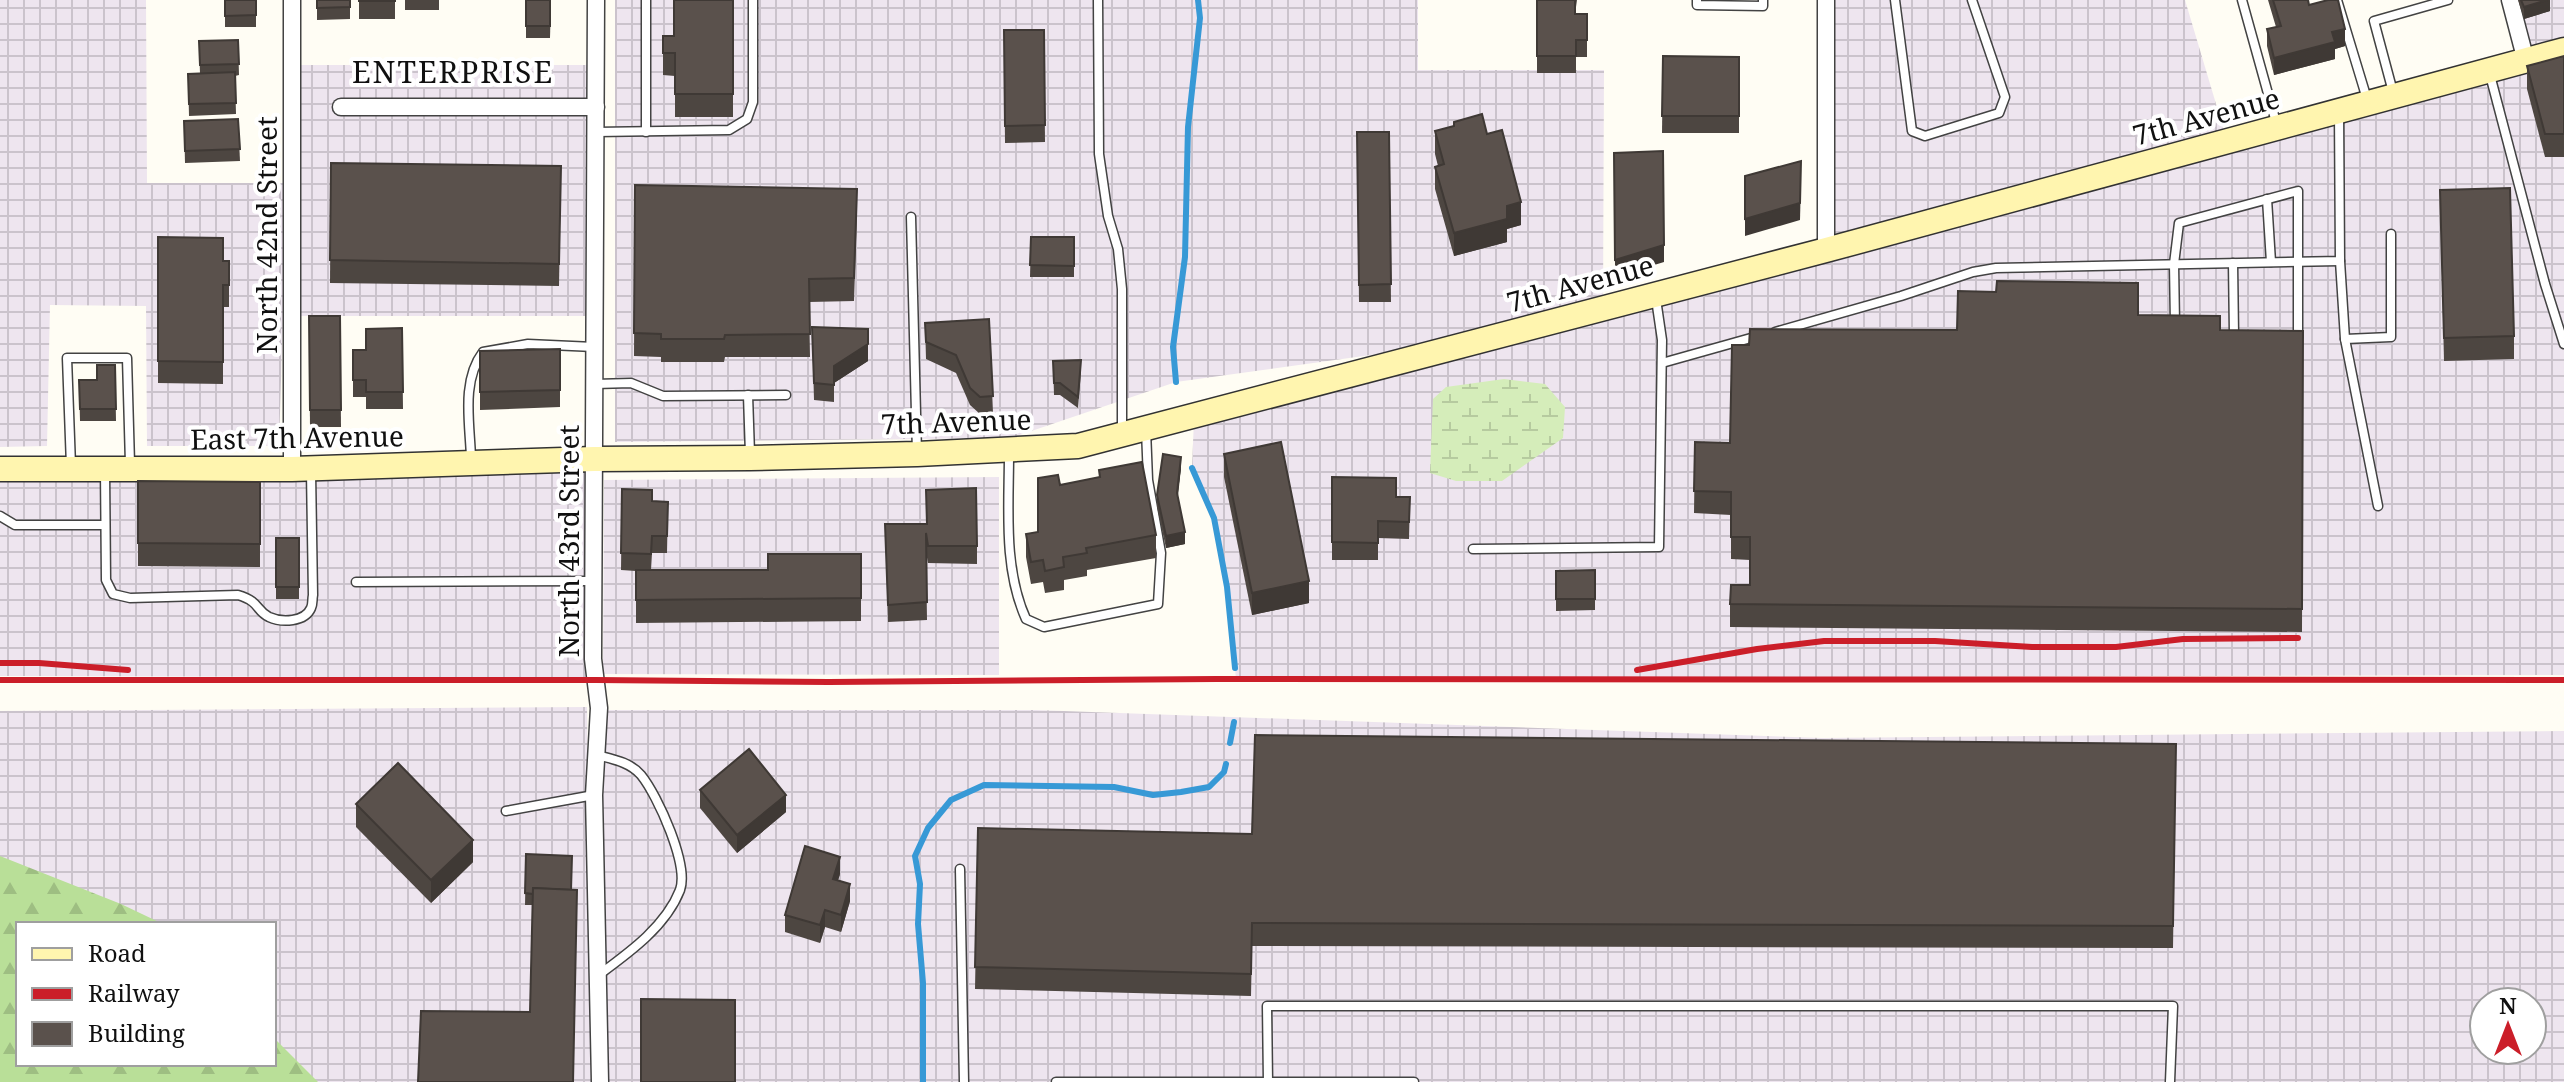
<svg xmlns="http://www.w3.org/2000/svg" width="2564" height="1082" font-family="'Noto Serif',serif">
	<defs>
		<pattern id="industrial-grid" width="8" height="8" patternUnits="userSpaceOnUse" patternTransform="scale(2)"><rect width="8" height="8" fill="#eee5ef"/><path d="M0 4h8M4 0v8" fill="none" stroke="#cbc3cc"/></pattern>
		<pattern id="forest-firs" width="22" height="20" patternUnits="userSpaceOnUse" patternTransform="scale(2)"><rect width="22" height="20" fill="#b9df98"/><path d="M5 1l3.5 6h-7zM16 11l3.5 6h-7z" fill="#9ebe82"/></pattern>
		<pattern id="wetland-marsh" width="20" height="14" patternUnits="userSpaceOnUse" patternTransform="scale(2)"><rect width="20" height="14" fill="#d5edba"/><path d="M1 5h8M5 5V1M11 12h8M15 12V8" fill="none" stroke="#b6ca9f"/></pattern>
	</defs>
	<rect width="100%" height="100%" fill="#fffdf4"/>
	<g fill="url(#industrial-grid)" fill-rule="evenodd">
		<polygon points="0,0 146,0 147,183 287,183 279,446 147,446 146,306 50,305 47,446 0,447"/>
		<polygon points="615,0 1418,0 1418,70 1604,70 1603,308 1443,345 1176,382 1011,438 615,442"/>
		<polygon points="1829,0 2185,0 2225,134 1826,243"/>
		<polygon points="2515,0 2564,0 2564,43 2529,52"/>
		<polygon points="2564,56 2564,675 1236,679 1227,587 1214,518 1192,468 1194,419"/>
		<polygon points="298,65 591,65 590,316 296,316"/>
		<polygon points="0,470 589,472 592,678 0,676"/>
		<polygon points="999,477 999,675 603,674 604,480"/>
		<polygon points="587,707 592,1082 128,1082 274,1064 274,924 18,924 0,1025 0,711"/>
		<path d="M597 710H1036L1822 738 2564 731V1082H595ZM2484 1002H2532V1050H2484Z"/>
	</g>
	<polygon fill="url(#forest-firs)" points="0,856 121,904 163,924 18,924 18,1064 274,1064 274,1038 318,1082 0,1082"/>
	<polygon fill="url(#wetland-marsh)" points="1504,379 1545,384 1565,407 1563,438 1502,481 1456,481 1430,473 1433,399 1446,387"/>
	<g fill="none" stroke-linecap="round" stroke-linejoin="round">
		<g stroke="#3799d6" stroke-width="6">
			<polyline points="1176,382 1173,347 1185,257 1188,127 1200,18 1198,0"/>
			<polyline points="1192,468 1214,518 1227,587 1235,668"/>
			<polyline points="1230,743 1234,722"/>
			<polyline points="923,1082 923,983 918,924 920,884 915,856 928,828 951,800 984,785 1114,787 1153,795 1181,792 1209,787 1224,772 1226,764"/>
		</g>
		<g stroke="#434343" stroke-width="11">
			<g id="lane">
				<polyline points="646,0 646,132"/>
				<polyline points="1098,0 1099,154 1108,216 1118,249 1122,289 1122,430"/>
				<polyline points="1697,0 1697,5 1763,6 1763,0"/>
				<polyline points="1895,0 1912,131 1925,136 1999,113 2005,97 1972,0"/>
				<polyline points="2242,0 2277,126"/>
				<polyline points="2337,0 2367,99"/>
				<polyline points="2490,75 2545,284 2564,344"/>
				<polyline points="2393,92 2374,21 2448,0"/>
				<polyline points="596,132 729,130 747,119 753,102 753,0"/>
				<polyline points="2267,199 2271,262"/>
				<polyline points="911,217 917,453"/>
				<polyline points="2340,261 2345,339 2378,506"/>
				<polyline points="2233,263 2234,335"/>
				<polyline points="2175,324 2174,264 2179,223 2298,191 2298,337"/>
				<polyline points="1775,332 1901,296 1973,272 1996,268 2340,261 2339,112"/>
				<polyline points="2345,339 2391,337 2391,234"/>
				<polyline points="1662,363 1758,336"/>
				<polyline points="595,384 631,383 663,396 786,395"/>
				<polyline points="748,395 750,454"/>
				<path d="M1009 454C1009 508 1003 568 1026 619L1044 627 1158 604 1161 553 1148 480 1146 430"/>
				<path d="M471 458C470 424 461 381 483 352L528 344 594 347"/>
				<polyline points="71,466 67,358 127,358 130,464"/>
				<path d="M105 470 106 580 113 594 130 598 238 595C261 602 255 610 269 617 282 623 305 622 311 608 313 604 312 600 313 595L311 472"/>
				<polyline points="0,516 15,525 105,525"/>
				<polyline points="1473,549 1659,547 1662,340 1656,299"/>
				<polyline points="356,582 594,581"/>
				<path d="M597 755C612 759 630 762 641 775 658 796 689 865 680 890 666 926 630 952 600 974"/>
				<polyline points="506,811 594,795"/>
				<polyline points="960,869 964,1082"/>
				<polyline points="1056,1082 1414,1082"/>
				<polyline points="1268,1082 1267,1006 2173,1006 2170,1082"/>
			</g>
		</g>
		<g stroke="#434343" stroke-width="19">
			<g id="street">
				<polyline points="292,0 292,469"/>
				<polyline points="596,0 593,659 599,708 594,795 600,1082"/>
				<polyline points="1826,0 1826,250"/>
				<polyline points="2510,0 2526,61"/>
				<polyline points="341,107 596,107"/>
			</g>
		</g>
		<g stroke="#323232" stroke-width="27">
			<polyline id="secondary" points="0,469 292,469 594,459 750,458 917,454 1078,446 1826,250 2564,50"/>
		</g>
		<use href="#lane" stroke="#fff" stroke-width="8"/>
		<use href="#street" stroke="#fff" stroke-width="16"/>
		<use href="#secondary" stroke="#fff5af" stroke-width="24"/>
		<g stroke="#cb1e29" stroke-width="6">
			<polyline points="0,663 39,663 128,670"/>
			<polyline points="1637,670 1757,649 1824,641 1935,641 2032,647 2116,647 2183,639 2298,638"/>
			<polyline points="0,680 596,680 829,682 1216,679 2564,680"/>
		</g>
	</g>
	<g fill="#4d4641">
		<rect x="225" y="0" width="31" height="27"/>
		<polygon points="317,0 350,0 350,19 317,20"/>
		<rect x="359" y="0" width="36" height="19"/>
		<rect x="405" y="0" width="34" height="10"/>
		<polygon points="526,0 551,0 550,38 526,38"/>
		<polygon points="733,0 733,117 675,117 675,76 663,75 663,36 674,36"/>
		<polygon points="1537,0 1577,0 1575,14 1587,14 1587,57 1576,57 1576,73 1537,73"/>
		<polygon points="2268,0 2308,0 2309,5 2345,46 2335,49 2335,59 2274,75 2267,46 2267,29 2276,27"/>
		<polygon points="2518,0 2550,0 2550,11 2524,19"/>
		<polygon points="1004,30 1044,30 1045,142 1005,143"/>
		<polygon points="238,40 239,75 235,76 236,114 189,116 188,74 200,74 199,41"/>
		<polygon points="1663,56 1739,57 1739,133 1662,133"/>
		<polygon points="2564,56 2564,157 2545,157 2527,89 2527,66"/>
		<polygon points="238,119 240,161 185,163 184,121"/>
		<polygon points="1454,122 1487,134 1521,225 1507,229 1507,242 1454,256 1435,189 1435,167 1438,166 1435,154 1435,131 1454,126"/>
		<polygon points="1357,132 1389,132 1391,302 1359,302"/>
		<polygon points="331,163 561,166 559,286 330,283"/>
		<polygon points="635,185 857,211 854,301 809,302 810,357 725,357 724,362 661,362 661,357 634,356"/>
		<polygon points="2440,190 2514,336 2514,359 2444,361"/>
		<polygon points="158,237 223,261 229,261 229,307 223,307 223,384 158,383"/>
		<polygon points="1031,237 1074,237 1074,277 1030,277"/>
		<polygon points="2138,315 2220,330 2303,331 2302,632 1730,627 1730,604 1750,585 1750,560 1731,559 1731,515 1694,513 1695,442 1730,443 1749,345"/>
		<polygon points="309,316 340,316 341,427 310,427"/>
		<polygon points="989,319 993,413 980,414 970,405 956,373 926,359 925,323"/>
		<polygon points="812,327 868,361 834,383 834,402 814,400"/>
		<polygon points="402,328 403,409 366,409 366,397 353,397 353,350 366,350"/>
		<polygon points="560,349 560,407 480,410 480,351"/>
		<polygon points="1053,361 1081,371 1078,408 1060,395 1054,395"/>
		<polygon points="115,365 116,421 80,421 79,380 97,380"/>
		<polygon points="1224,454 1309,603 1252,615 1224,477"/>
		<polygon points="1181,468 1177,497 1185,544 1166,548 1157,507 1157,495"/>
		<polygon points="1099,470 1156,535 1156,558 1087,570 1087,576 1064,580 1064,590 1045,593 1043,582 1031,584 1026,557 1026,534 1038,532 1060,485 1099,478"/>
		<polygon points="1332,477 1396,497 1410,497 1409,539 1378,538 1378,560 1332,560"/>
		<polygon points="138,481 260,482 260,567 138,566"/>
		<polygon points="622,489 652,501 668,502 667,553 652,553 651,570 768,570 861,554 861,621 636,623 636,571 621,570"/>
		<polygon points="926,490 977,546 977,564 928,563 926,552 927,620 888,622 885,524 927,524"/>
		<rect x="276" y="538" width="23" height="61"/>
		<polygon points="1595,570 1595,610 1556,611 1556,571"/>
		<polygon points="2176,744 2173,948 1252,946 1251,996 975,989 978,828 1252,834"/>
		<polygon points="700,790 786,812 737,853 700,808"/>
		<polygon points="356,804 473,862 431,903 356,827"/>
		<polygon points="526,854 572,890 574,1082 530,1012 533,905 525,905"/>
		<polygon points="840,874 838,880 850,901 841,932 825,927 820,943 785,932 785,915"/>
	</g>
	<g fill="#3f3935">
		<polygon points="2547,0 2550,0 2550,11 2524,19 2524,7"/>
		<polygon points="2345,29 2345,46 2335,49 2335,59 2274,75 2274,58 2332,32"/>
		<polygon points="1801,179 1800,220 1745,236 1745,219"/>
		<polygon points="1521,202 1521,225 1507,229 1507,242 1454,256 1454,233 1507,206"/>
		<polygon points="1664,245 1664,262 1615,277 1615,260"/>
		<polygon points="868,329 868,361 834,383 834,402 834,366"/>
		<polygon points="1181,457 1181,468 1177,505 1177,493"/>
		<polygon points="1185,532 1185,544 1166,548 1166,536"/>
		<polygon points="1309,581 1309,603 1252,615 1252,593"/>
		<polygon points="786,795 786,812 737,853 737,835"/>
		<polygon points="473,840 473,862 431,903 431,880"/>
		<polygon points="840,857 840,874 833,896 833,879"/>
		<polygon points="850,884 850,901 841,932 841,915"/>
		<polygon points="825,910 825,927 820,943 820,925"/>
	</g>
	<g fill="#5a514c" stroke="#3f3935" stroke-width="2">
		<polygon points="225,0 256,0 256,15 225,16"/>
		<polygon points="317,0 350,0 350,7 317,8"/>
		<rect x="359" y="0" width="36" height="1"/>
		<rect x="526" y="0" width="24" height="26"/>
		<polygon points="674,0 733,0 733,94 675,94 675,53 663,53 663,36 674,36"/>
		<polygon points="1537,0 1575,0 1575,14 1587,14 1587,40 1576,40 1576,56 1537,56"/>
		<polygon points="2273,0 2308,0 2309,5 2328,0 2338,0 2345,29 2332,32 2335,42 2274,58 2267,29 2281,26"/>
		<polygon points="2521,0 2547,0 2524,7"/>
		<polygon points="1004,30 1044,30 1045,125 1005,126"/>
		<polygon points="238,40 239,64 200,65 199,41"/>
		<polygon points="1663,56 1739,57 1739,116 1662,116"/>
		<polygon points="2564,56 2564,134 2545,134 2527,66"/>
		<polygon points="235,72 236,103 189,104 188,74"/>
		<polygon points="1482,114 1487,134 1502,130 1521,202 1507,206 1507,219 1454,233 1435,167 1444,164 1435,131 1454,126 1454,122"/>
		<polygon points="238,119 240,149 185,151 184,121"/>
		<polygon points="1357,132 1389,132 1391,284 1359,285"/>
		<polygon points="1663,151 1664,245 1615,260 1614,153"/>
		<polygon points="1801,161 1800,203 1745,219 1745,176"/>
		<polygon points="331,163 561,166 559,264 330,260"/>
		<polygon points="635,185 857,189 854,278 809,279 810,334 725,335 724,339 661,339 661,334 634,333"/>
		<polygon points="2510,188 2514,336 2444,338 2440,190"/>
		<polygon points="158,237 223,238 223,261 229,261 229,285 223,285 223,362 158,361"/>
		<polygon points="1031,237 1074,237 1074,266 1030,265"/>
		<polygon points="1997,281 2138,283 2138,315 2220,316 2220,330 2303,331 2302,609 1730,604 1731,585 1750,585 1750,537 1731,537 1731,492 1694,491 1695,442 1730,443 1732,345 1749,345 1750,329 1957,330 1958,291 1996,292"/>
		<polygon points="309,316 340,316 341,410 310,410"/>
		<polygon points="989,319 993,396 980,397 970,388 956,355 926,342 925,323"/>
		<polygon points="812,327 868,329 868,344 834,366 834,385 814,383"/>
		<polygon points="402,328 403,392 366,392 366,380 353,380 353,350 366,350 366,329"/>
		<polygon points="560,349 560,390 480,392 480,351"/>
		<polygon points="1081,360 1078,397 1060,383 1054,383 1053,361"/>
		<polygon points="97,365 115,365 116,409 80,409 79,380 97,380"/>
		<polygon points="1281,442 1309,581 1252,593 1224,454"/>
		<polygon points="1163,454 1181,457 1177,493 1185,532 1166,536 1157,495"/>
		<polygon points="1142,462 1156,535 1086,548 1087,553 1063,557 1064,567 1045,571 1043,560 1031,562 1026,534 1038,532 1038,478 1058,475 1060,485 1100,477 1099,470"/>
		<polygon points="1332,477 1396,478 1396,497 1410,497 1409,522 1378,521 1378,543 1332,542"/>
		<polygon points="138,481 260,482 260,544 138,543"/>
		<polygon points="976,488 977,546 928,546 926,533 927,602 888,605 885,524 927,524 926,490"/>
		<polygon points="622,489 652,490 652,501 668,502 667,536 652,536 651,554 621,553"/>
		<rect x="276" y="538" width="23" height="49"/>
		<polygon points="768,554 861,554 861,598 636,600 636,570 768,570"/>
		<polygon points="1595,570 1595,599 1556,599 1556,571"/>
		<polygon points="1255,735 2176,744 2173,926 1252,923 1251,974 975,967 978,828 1252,834"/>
		<polygon points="749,749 786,795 737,835 700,790"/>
		<polygon points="398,763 473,840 431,880 356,804"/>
		<polygon points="805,846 840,857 833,879 850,884 841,915 825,910 820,925 785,915"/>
		<polygon points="526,854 572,856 571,890 533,888 533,894 525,893"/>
		<polygon points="533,888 577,890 573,1082 418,1082 421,1011 530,1012"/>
		<polygon points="641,999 735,1000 735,1082 641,1082"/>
	</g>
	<g text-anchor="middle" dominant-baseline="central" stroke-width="8" stroke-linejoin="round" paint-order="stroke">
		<g font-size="28" fill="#101010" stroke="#fff">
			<text transform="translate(2206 116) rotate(-15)">7th Avenue</text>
			<text transform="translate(266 235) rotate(-90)">North 42nd Street</text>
			<text transform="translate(1580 283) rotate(-15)">7th Avenue</text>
			<text transform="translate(956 421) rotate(-2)">7th Avenue</text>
			<text transform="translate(297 437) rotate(-1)">East 7th Avenue</text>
			<text transform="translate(568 541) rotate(-90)">North 43rd Street</text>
		</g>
		<g font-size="30" letter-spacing="2" fill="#101010" stroke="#fff">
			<text x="453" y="71">ENTERPRISE</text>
		</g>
	</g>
	<rect x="16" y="922" width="260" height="144" fill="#ffffff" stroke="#9f9f9f" stroke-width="2"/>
	<rect x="32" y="948" width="40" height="12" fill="#fff5af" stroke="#9f9f9f" stroke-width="2"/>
	<text x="88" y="962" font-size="24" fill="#101010">Road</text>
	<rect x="32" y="988" width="40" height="12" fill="#cb1e29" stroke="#9f9f9f" stroke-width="2"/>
	<text x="88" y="1002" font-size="24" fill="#101010">Railway</text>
	<rect x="32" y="1022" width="40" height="24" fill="#5a514c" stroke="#9f9f9f" stroke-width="2"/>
	<text x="88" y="1042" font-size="24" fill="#101010">Building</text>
	<g transform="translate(2508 1026)"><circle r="38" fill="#ffffff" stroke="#9f9f9f" stroke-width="2"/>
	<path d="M0-6L14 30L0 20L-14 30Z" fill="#cb1e29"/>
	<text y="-12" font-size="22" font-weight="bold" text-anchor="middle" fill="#101010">N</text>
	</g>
</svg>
